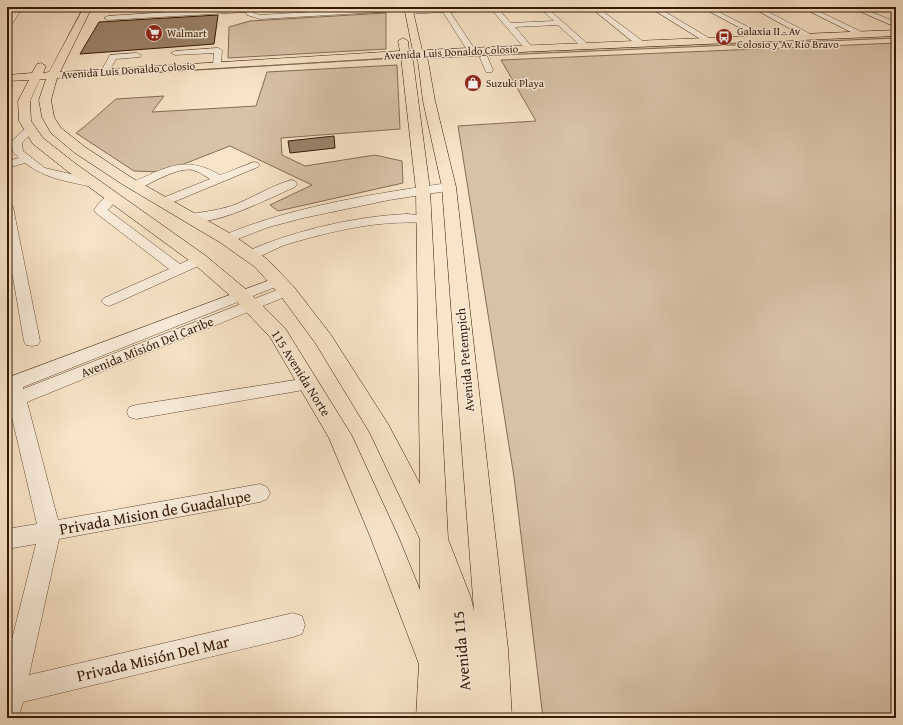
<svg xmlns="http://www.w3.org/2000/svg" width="903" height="725" font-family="'Gentium Book Plus',serif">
	<rect width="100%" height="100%" fill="#f8e4c8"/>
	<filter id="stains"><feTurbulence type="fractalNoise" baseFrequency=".005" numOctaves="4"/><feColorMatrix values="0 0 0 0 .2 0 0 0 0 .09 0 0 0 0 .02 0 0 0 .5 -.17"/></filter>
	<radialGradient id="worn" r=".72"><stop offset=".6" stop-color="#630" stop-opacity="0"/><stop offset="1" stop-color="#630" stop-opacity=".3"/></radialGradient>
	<g fill="#d7c1a7" stroke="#866c56">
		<polygon points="386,13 386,49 228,58 229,27 250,21"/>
		<polygon points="896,35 896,38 431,58 430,56"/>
		<polygon points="896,43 896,718 543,718 514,477 458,126 536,121 501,60"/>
		<polygon points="395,58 66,78 56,78 396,58"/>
		<polygon points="397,65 400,129 281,138 282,155 305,166 375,155 402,161 403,183 278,211 270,205 312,185 230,146 163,172 134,171 76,133 84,127 116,99 164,96 152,112 256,106 267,72"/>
	</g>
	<g fill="#9a826a" stroke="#351805">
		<polygon points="218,15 214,44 80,54 99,22"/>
		<polygon points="334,136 335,148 290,153 288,141"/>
	</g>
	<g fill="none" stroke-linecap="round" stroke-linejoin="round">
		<g stroke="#664b36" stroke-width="1">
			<g id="minor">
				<polygon points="17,7 23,7 10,27 7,27 7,20"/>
				<polygon points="248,7 254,7 253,13 260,15 397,7 401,9 398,11 260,19 247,15 246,12 108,20 104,18 108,16"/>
				<polygon points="461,7 501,7 498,9 511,23 554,21 539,7 546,7 590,46 589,48 583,48 558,25 515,27 533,48 529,50 526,50 491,9 450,12 476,51 472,53 469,53 443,12 408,14 405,12 408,10"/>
				<polygon points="590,7 597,7 644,42 644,46 638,46"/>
				<polygon points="649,7 657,7 714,41 713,43 707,43"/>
				<polygon points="701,7 709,7 770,38 766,40 763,40"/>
				<polygon points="751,7 759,7 816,37 812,39 809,39"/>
				<polygon points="801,7 810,7 866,34 862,36 859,36"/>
				<polygon points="850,7 859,7 896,22 896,27"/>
				<polygon points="887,7 896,7 896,11"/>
				<polygon points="218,48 222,50 221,64 217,67 213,64 214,53 175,55 171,53 175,51"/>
				<polygon points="137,53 141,55 140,57 116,59 108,73 102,73 101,71 110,55"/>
				<polygon points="481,56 487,56 493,70 492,72 486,72 480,58"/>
				<polygon points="7,82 11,83 13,85 11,87 7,88"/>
				<path d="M30 127 35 130 22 143 23 151 45 168 96 180 98 183 96 186 92 187C67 181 46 179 25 163L7 168V161L19 158 13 152 11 142 26 128Z"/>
				<path d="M254 162 258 163 260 165 258 167 164 206 160 205 158 202 160 199 210 179C205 176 199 172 193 170 178 167 153 182 139 189H131L129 186 131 183C166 168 184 154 220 175Z"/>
				<path d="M291 180 295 181 297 184 295 187C269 198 214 228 185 221L184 218 185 215C201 212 216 211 231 206 251 199 270 186 291 180Z"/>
				<path d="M449 183 453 184 455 187 453 190 389 200 303 218 269 227 227 243 222 242 220 239 222 236C289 207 377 193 449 183Z"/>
				<path d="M113 193 117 194 119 197 108 210 180 264 195 257 200 256 205 257 207 260 205 263 114 304 109 306 104 304 101 301 104 298 169 269 96 213 94 210C98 204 105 195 113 193Z"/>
				<polygon points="7,203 11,204 13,207 40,341 38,345 32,346 26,345 24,341 7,243"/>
				<path d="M407 214 429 216 430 219 429 222 424 223C378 220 332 231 288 244 275 248 264 256 251 259L246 258 244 255 246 252C291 231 357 216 407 214Z"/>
				<polygon points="278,277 283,278 285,281 283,284 23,387 23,389 282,288 287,286 292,288 294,291 292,294 27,402 58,520 260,484 267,487 270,493 267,499 260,502 59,539 29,675 293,613 302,616 305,625 302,634 293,637 23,702 18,718 7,718 7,659 36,544 7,549 7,529 37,524 10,409 7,410 7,378"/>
				<polygon points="309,378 315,380 318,384 315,388 136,419 129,417 127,412 129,407 136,405"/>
			</g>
		</g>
		<g stroke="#351805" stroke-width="1">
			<path id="major" d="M84 7H92L60 72 400 51 398 41 403 38 408 41 409 51H413L404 7H412L422 50 896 30V36L425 56 428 61 435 101 456 187 508 649 512 718H416L419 664 370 536 329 438 270 337 234 299 194 264 66 170 33 144 19 121 18 101 29 80 7 81V75L32 73 37 64 41 63 46 66 43 73 49 72ZM401 57 416 190 420 484 388 424 331 335 294 287 267 259 233 235 132 178 85 147 61 128 54 117 51 100 57 78ZM411 57H415L418 61 423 101 442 187 474 611 471 598 448 539 430 190 413 61ZM40 79H46L39 100 42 117 51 133 75 153 122 184 221 243 255 267 280 295 316 344 370 433 420 539V590L398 536 352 436 285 328 248 291 206 256 76 164 43 138 31 121 30 101Z"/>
		</g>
		<use href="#minor" fill="#faeddb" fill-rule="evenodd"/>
		<use href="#major" fill="#f8e4c8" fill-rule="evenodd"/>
	</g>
	<defs>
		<g id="supermarket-disc" transform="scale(0.9)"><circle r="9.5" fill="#8f2418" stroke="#faeddb"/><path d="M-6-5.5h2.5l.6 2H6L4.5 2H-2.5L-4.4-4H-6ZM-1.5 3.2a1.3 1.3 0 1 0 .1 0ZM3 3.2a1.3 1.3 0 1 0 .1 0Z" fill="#fff"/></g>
		<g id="bus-disc" transform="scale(0.9)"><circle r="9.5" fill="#8f2418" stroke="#faeddb"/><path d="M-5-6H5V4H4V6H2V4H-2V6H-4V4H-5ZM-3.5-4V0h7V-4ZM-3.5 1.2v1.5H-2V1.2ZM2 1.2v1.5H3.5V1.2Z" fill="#fff"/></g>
		<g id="shop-disc" transform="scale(0.9)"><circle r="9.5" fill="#8f2418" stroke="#faeddb"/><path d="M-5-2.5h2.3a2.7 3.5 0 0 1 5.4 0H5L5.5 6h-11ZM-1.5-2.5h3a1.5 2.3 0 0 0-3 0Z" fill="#fff"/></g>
	</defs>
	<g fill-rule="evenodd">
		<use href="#supermarket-disc" x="154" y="33"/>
		<use href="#bus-disc" x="724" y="37"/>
		<use href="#shop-disc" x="473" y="83"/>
	</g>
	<g text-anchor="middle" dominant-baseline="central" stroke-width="3" stroke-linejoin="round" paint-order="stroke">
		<g font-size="11" fill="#351805" stroke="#faeddb" text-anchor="start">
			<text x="737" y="31">Galaxia II - Av<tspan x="737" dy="13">Colosio y Av Río Bravo</tspan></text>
			<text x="167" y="33">Walmart</text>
			<text x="486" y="83">Suzuki Playa</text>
		</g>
		<g font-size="11" fill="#351805" stroke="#faeddb">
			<text transform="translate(451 52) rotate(-3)">Avenida Luis Donaldo Colosio</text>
			<text transform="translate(128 70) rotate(-4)">Avenida Luis Donaldo Colosio</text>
		</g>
		<g font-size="13" fill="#351805" stroke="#faeddb">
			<text transform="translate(147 347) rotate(-22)">Avenida Misión Del Caribe</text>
			<text transform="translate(465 360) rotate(-95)">Avenida Petempich</text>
			<text transform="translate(301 373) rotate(58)">115 Avenida Norte</text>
		</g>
		<g font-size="16" fill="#351805" stroke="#faeddb">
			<text transform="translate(155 512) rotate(-10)">Privada Mision de Guadalupe</text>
			<text transform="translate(461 651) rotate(-95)">Avenida 115</text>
			<text transform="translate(153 658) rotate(-13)">Privada Misión Del Mar</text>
		</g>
	</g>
	<rect width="903" height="725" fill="none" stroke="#f8e4c8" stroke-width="24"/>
	<rect x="8" y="8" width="887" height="709" fill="none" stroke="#351805" stroke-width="2"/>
	<rect x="12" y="12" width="879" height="701" fill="none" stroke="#351805"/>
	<rect width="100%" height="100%" filter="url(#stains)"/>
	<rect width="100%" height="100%" fill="url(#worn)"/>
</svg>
